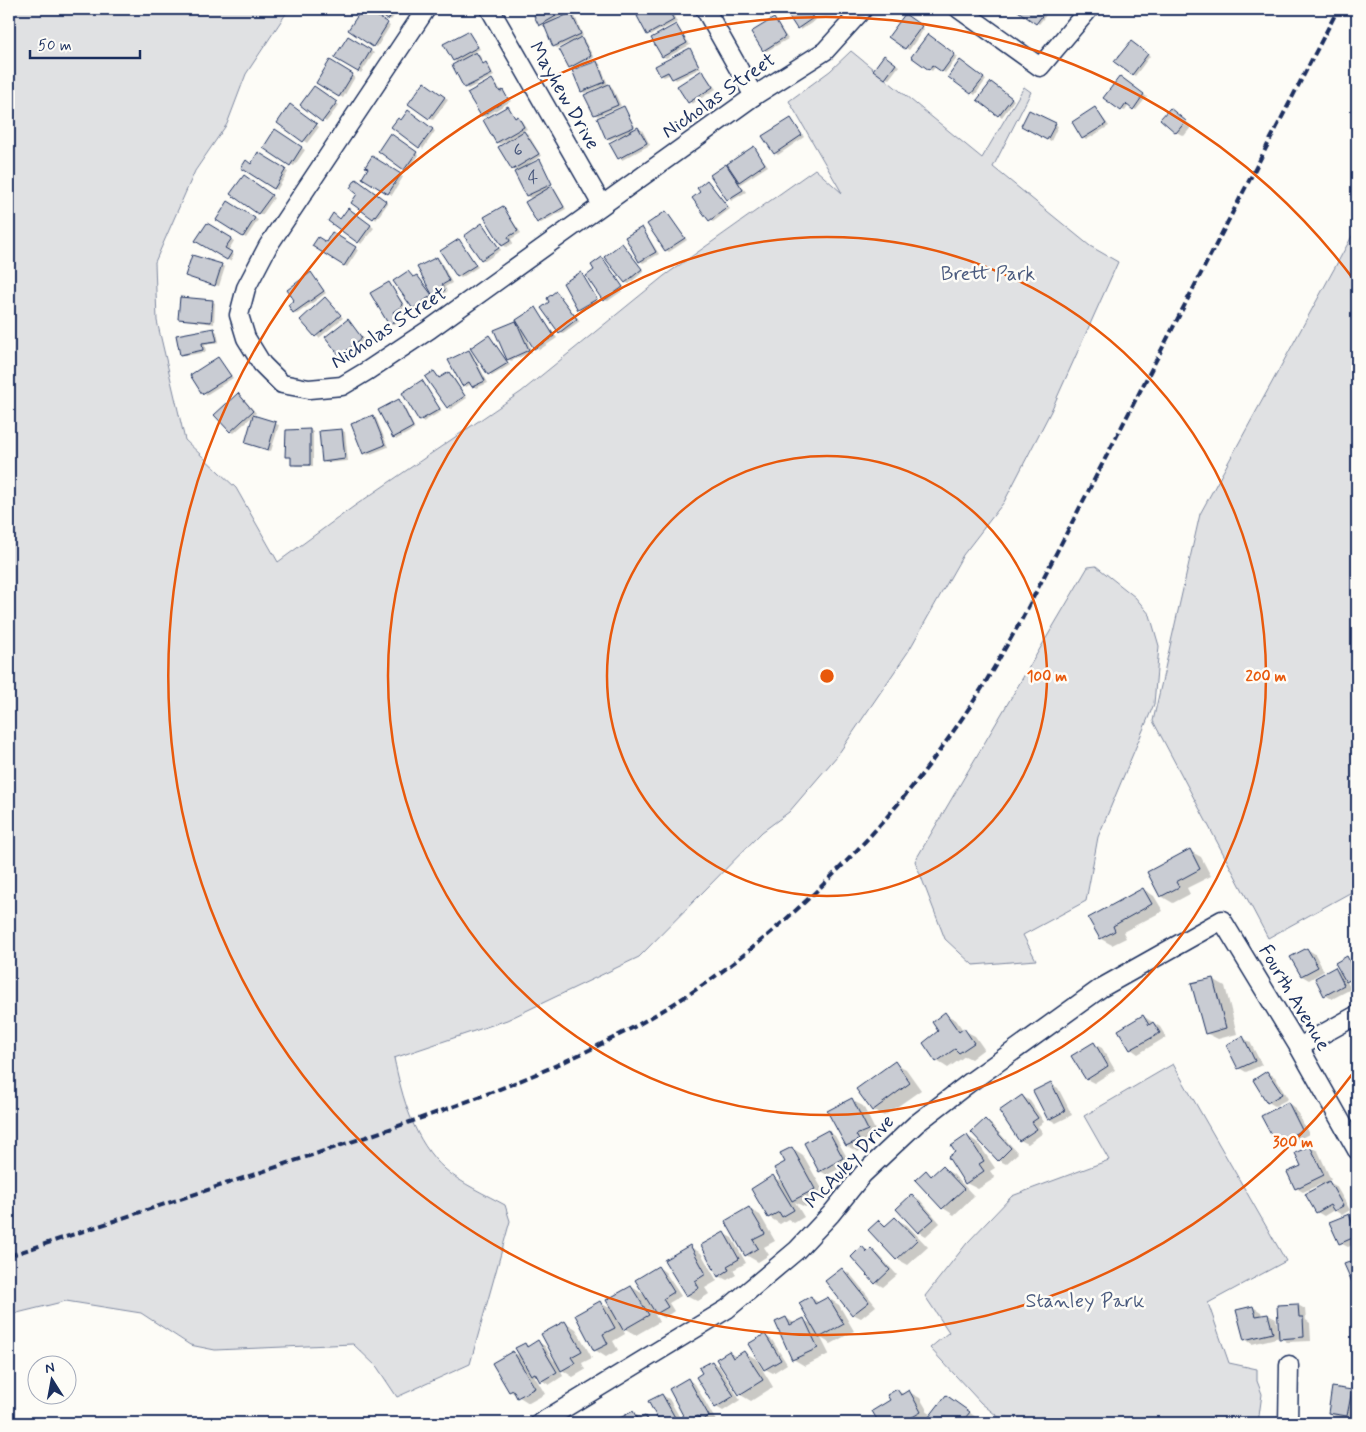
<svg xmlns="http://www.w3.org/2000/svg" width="1366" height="1432" font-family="Mynerve,sans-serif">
	<rect width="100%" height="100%" fill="#fdfcf7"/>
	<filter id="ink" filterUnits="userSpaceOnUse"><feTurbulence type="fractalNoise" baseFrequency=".02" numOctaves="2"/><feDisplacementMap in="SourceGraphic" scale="10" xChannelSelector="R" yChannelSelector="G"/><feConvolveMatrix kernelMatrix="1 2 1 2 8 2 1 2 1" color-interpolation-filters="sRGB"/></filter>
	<g filter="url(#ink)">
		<g fill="#e0e1e3" stroke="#7e88a0">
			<path d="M9 9H289L246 74 227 124 195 171 155 262 157 321 185 440 236 488 278 562 353 507 521 392 664 276 815 169 842 193 789 101 830 71 851 51 982 158 1024 87 1031 92 993 167 1090 246 1118 262 1051 411 1004 502 963 555 908 652 837 756 789 812 762 832 639 957 507 1020 394 1058C402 1097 414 1142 445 1169 460 1183 487 1195 505 1205L510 1221 470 1364 397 1397 377 1367 353 1344 215 1350 190 1345 141 1313 66 1301 9 1315Z"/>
			<polygon points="1357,227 1357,889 1268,938 1153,721 1200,514"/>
			<polygon points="1096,566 1135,597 1150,615 1159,646 1154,704 1098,837 1086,901 1023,935 1036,960 973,965 945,939 915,861 1088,567"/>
			<polygon points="1173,1064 1286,1261 1208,1303 1229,1363 1257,1369 1257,1381 1262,1394 1258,1423 1006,1423 981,1403 930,1348 949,1332 925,1296 967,1243 1012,1196 1109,1160 1084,1116"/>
		</g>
		<g fill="#0003">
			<polygon points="363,9 390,26 377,47 349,30"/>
			<polygon points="374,9 400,9 391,20"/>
			<polygon points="536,9 569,9 570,11 554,20 571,15 575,16 583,36 580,38 584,40 594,58 573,69 570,67 568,43 557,48 554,46 545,26 540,25"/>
			<polygon points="636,9 645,9 640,12"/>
			<polygon points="652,9 670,9 677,22 651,35 638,16"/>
			<polygon points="786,9 808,9 816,20 801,30"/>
			<polygon points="1018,9 1048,9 1050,10 1039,24"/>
			<polygon points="1159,9 1168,9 1165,13"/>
			<polygon points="908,17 924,29 909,50 890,37"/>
			<polygon points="774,19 788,39 767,51 764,50"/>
			<polygon points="676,25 690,45 666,58 663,56"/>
			<polygon points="468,32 480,49 474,52 480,56 484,65 489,66 494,76 468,89 465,87 458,63 453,60"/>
			<polygon points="348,37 374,53 361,73 336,57"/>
			<polygon points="932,38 958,57 945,73 936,66 932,71 929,69"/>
			<polygon points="1134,44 1150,56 1135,76 1132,74"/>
			<polygon points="690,50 701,68 676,80 671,74 664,77 661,75"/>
			<polygon points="888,58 899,66 889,79 886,78"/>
			<polygon points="331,62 355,77 343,98 318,83"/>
			<polygon points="597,62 600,64 608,85 612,87 621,106 598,116 595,114 600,87 585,93 582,91"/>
			<polygon points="963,63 986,80 975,95 949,76"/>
			<polygon points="702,71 716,89 692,104 679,86"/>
			<polygon points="1123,79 1147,97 1136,110 1129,105 1125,111 1122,110"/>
			<polygon points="492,80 511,101 485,117 482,115"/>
			<polygon points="427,85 448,100 433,120 410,104"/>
			<polygon points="994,86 1014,100 1002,117 979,100"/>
			<polygon points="318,89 339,105 326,122 302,105"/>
			<polygon points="624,107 635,133 637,132 627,109 636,129 642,130 650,145 622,160 611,143 621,138 620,136 610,140 607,138"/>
			<polygon points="294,108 319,127 307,143 279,123"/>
			<polygon points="508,108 516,119 521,120 527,129 523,131 528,134 541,156 530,163 531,165 540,160 541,161 551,187 555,190 566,209 541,223 538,222 533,199 527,196 517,172 513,169 507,143 506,141 500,144 496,142"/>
			<polygon points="1095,108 1109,126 1086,140 1083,138"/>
			<polygon points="1171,109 1192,126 1184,136 1176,132"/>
			<polygon points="1030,111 1058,126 1051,141 1022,126"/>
			<polygon points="411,114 435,131 423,149 402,121"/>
			<polygon points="791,119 804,137 778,155 775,153"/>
			<polygon points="276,131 305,150 294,166 265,148"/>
			<polygon points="394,137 419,155 408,171 379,151"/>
			<polygon points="754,148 768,166 740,184 746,192 731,201 712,176"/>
			<polygon points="259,154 288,172 277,190 242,168 251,165"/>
			<polygon points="372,157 403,177 392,195 364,177 369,168"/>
			<polygon points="247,178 274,198 262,215 258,213"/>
			<polygon points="708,182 730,209 713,222 710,220 701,192"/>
			<polygon points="359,183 388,203 376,220 359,194"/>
			<polygon points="228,202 258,220 246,238 217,220"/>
			<polygon points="503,207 521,233 511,239 513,243 506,247 503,245"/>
			<polygon points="351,211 374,228 361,244 341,220"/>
			<polygon points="666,213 687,240 669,252 666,250"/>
			<polygon points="207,224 234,241 228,251 234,255 230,261 197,241"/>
			<polygon points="482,224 501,250 485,261 482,259"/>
			<polygon points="642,228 659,254 643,263 640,261"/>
			<polygon points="332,234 358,250 347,267 314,246 327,244"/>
			<polygon points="459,240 478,267 461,278 458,276"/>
			<polygon points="622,244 644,271 629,284 625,282"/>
			<polygon points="192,256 225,267 219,286 189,277"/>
			<polygon points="437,258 440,260 452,283 445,287 447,292 436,296 417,310 414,308 408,272 414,278 417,276 420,278 431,293"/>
			<polygon points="602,259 625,289 608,301 604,300 596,270"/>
			<polygon points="311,274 326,293 297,314 294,312 296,300"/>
			<polygon points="581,274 599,301 582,311 579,309"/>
			<polygon points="389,283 406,307 396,314 400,321 393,325 390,324"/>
			<polygon points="556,292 580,321 563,333 560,332 551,302"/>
			<polygon points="325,299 343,318 319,338 301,320"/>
			<polygon points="212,301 215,303 214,324 179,319"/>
			<polygon points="536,309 557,338 539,350 524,332 532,352 511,361 508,359 496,331 517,322"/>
			<polygon points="348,321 365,340 344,356 341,355"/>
			<polygon points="214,330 217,332 219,342 205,345 206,352 184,356 181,354"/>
			<polygon points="490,336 510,365 492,376 472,348"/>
			<polygon points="469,351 472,353 488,383 476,388 471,384 466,387 463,385"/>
			<polygon points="218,358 233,378 206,395 192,376"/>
			<polygon points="434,372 441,379 449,373 452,375 467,398 451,409 448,407"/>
			<polygon points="422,382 442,411 423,422 403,393"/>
			<polygon points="241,396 256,413 234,433 230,431"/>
			<polygon points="399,401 402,403 415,429 397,439 393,437"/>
			<polygon points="373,416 376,418 388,447 368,455 364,453 353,425"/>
			<polygon points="254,417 279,425 271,451 250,444"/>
			<polygon points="310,430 313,432 313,466 296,466 293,464 293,458 287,456 287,431"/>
			<polygon points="341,430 345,432 348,461 326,463 323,461"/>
			<polygon points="1190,851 1201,857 1211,876 1187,888 1190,894 1173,903 1161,896"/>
			<polygon points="1143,889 1154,896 1163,911 1123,932 1126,938 1112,945 1101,939 1090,918"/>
			<polygon points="1307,949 1315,954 1324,971 1309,980 1302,976"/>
			<polygon points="1347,958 1357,967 1357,974 1349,979 1349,982 1357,977 1357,984 1354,985 1346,980 1351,989 1332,999 1325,995 1335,969 1343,974"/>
			<polygon points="1213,979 1225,986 1237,1034 1218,1039 1206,1033"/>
			<polygon points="945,1014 956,1020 963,1030 975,1036 984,1049 971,1059 965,1056 948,1068 937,1061 940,1032"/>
			<polygon points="1143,1016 1160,1027 1166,1037 1138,1054 1131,1049 1119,1030"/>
			<polygon points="1243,1038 1250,1042 1262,1065 1246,1072 1239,1068"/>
			<polygon points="1094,1044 1102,1048 1115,1070 1094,1083 1086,1079"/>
			<polygon points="895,1063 906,1069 921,1090 884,1116 873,1110"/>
			<polygon points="1267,1072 1275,1077 1288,1099 1275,1106 1268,1102"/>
			<polygon points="1051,1084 1058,1088 1072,1115 1056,1123 1049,1119"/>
			<polygon points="1022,1096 1030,1101 1044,1122 1038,1126 1043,1133 1028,1144 1020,1140"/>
			<polygon points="851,1100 863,1106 878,1136 867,1142 869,1146 858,1152 847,1146"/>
			<polygon points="1288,1103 1295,1108 1309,1134 1284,1147 1277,1143"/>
			<polygon points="985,1121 992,1125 1018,1153 1006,1164 998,1160"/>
			<polygon points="828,1131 835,1136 850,1163 827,1175 820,1171"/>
			<polygon points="967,1136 978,1143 995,1168 990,1171 995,1178 978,1189 966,1183 957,1153"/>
			<polygon points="1310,1147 1318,1151 1331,1180 1327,1181 1336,1186 1350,1210 1342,1215 1334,1210 1324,1216 1317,1212 1321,1184 1303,1192 1296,1188"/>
			<polygon points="792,1148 803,1155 826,1196 805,1207 795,1202 804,1217 794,1223 788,1219 780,1224 769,1217 773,1177 784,1183 787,1162"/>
			<polygon points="942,1168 953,1174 974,1196 954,1215 943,1208 917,1180 926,1172 933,1176"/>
			<polygon points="913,1196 920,1200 940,1223 926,1236 919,1232"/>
			<polygon points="749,1209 760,1215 775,1241 764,1247 769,1255 758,1262 746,1255"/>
			<polygon points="1349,1215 1357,1222 1357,1243 1348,1247 1340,1243"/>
			<polygon points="895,1219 907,1225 928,1247 908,1265 897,1259 879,1221 887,1226"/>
			<polygon points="724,1234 732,1238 746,1263 733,1270 736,1275 727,1280 719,1276"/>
			<polygon points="690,1247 701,1253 717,1281 705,1288 709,1294 698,1301 686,1295"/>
			<polygon points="862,1248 878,1254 897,1275 883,1287 876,1283"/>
			<polygon points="1357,1250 1357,1284 1353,1282 1357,1261 1353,1252"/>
			<polygon points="658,1267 665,1272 681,1296 669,1303 674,1311 664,1318 653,1311 659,1322 636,1335 622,1327 625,1334 613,1341 618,1350 606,1357 595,1350 600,1303 614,1310 632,1287 646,1296"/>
			<polygon points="842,1270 850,1274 876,1306 861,1318 853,1314"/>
			<polygon points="811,1298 820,1303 828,1298 839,1305 854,1331 831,1344 821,1338 829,1354 805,1366 793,1359 786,1318 796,1324 804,1320 813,1325"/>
			<polygon points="1298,1305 1305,1309 1306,1320 1310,1323 1311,1341 1287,1342 1280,1337 1252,1344 1245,1339 1253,1307 1261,1312 1262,1316 1268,1315 1276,1319 1278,1331"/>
			<polygon points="565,1322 576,1329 592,1358 582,1363 585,1370 573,1377 559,1368 563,1376 549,1385 534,1375 545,1394 529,1403 510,1391 513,1352 523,1358 525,1344 530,1347 538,1342 545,1346 554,1361 556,1359"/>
			<polygon points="765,1336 772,1340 787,1364 773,1373 765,1369"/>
			<polygon points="744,1352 756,1359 773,1387 751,1401 739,1394 729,1353 737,1357"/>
			<polygon points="712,1362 719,1366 740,1400 723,1411 716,1407 704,1374"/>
			<polygon points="688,1380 695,1384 716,1421 711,1423 688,1422"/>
			<polygon points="897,1391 904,1394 909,1392 920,1398 931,1417 946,1396 980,1420 978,1423 940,1423 933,1418 924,1423 880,1423 874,1412 892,1401"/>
			<polygon points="1352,1392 1357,1395 1355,1420 1336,1417 1329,1412"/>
			<polygon points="662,1395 669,1399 683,1423 662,1423 650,1402"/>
			<polygon points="633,1413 643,1419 645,1417 656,1423 624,1423 622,1419"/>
		</g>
		<g fill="#c9ccd3" stroke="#1b2f5e">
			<polygon points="362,9 365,9 388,23 373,47 348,30"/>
			<polygon points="372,9 395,9 388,20"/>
			<polygon points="534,9 568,9 539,26 534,16 537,14"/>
			<polygon points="649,9 668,9 674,20 647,35 637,16"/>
			<polygon points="784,9 807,9 813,18 797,29"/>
			<polygon points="1015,9 1047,9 1036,24"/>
			<polygon points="571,13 581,34 553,47 544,25"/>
			<polygon points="905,14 922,26 905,49 888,37"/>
			<polygon points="774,18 785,37 763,51 751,32"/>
			<polygon points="676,24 687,43 662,57 651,38"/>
			<polygon points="468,31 478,47 453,61 443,44"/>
			<polygon points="928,34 955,54 942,72 932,65 929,70 911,57"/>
			<polygon points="348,36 371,50 358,72 334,58"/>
			<polygon points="581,37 591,56 569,68 559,49"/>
			<polygon points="1131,41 1148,54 1132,75 1114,62"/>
			<polygon points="690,48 699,66 672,79 668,72 660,76 655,66"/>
			<polygon points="476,52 483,64 486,62 492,74 464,88 452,65"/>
			<polygon points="884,55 896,64 885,79 873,70"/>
			<polygon points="330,60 353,74 339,97 316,83"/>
			<polygon points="960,60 984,78 971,94 948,77"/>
			<polygon points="597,61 605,82 581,92 572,70"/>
			<polygon points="702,70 713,87 688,103 677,86"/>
			<polygon points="1120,76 1144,94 1133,110 1126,104 1121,111 1103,98"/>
			<polygon points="492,79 500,92 503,90 508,99 481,116 467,93"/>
			<polygon points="424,82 445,97 429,119 408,104"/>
			<polygon points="991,82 1012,98 998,116 977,100"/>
			<polygon points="609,84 618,105 594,115 584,95"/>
			<polygon points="314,86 337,102 322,122 300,105"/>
			<polygon points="290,104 317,124 303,142 277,123"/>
			<polygon points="508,106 515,118 518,116 524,127 496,143 483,120"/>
			<polygon points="624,106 634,127 606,139 597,118"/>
			<polygon points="1095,107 1106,124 1082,139 1072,122"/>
			<polygon points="1170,108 1186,121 1176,133 1160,119"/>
			<polygon points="408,110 433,129 419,148 391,127 398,118 401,120"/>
			<polygon points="1029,110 1056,123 1047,140 1021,126"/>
			<polygon points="791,118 802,135 774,154 762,136"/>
			<polygon points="638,127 647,143 618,159 609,143"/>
			<polygon points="275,129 302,147 290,166 263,148"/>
			<polygon points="524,131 539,154 512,170 498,147"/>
			<polygon points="390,133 417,152 404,170 378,151"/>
			<polygon points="754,146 765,164 739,182 727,164"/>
			<polygon points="258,152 286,169 274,189 241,168 246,160 251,164"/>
			<polygon points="372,156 401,174 388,194 362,178 368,168 365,167"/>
			<polygon points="540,159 552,184 526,196 514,172"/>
			<polygon points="726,164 743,190 727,200 710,175"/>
			<polygon points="244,175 272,195 258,214 230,194"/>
			<polygon points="356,179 386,201 373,219 351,203 357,194 350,188"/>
			<polygon points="707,180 728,207 709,221 692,198 700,192 697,188"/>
			<polygon points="552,186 564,207 537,223 525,202"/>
			<polygon points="228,201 255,218 243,237 216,220"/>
			<polygon points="503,206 518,231 508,237 510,241 502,246 484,217"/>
			<polygon points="348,208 371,225 358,243 328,221 333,213 340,219"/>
			<polygon points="666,211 685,238 665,251 647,224"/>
			<polygon points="207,223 232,238 225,248 232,252 227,260 195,241"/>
			<polygon points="482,223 499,248 481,260 464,236"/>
			<polygon points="642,227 656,252 639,262 625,237"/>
			<polygon points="332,232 356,247 344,266 312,246 318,237 326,242"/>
			<polygon points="459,239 476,265 457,277 440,251"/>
			<polygon points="622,243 642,269 625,283 604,257"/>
			<polygon points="192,255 222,264 215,286 185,276"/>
			<polygon points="437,257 449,281 442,285 445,290 433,296 417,267"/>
			<polygon points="602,257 623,287 603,301 586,276 594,270 591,265"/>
			<polygon points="408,271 413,277 417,275 432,295 413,309 393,281"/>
			<polygon points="311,272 324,291 293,313 288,305 294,300 287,290"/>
			<polygon points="581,272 597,299 578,310 563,283"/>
			<polygon points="389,282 403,305 393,312 398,319 389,325 370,293"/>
			<polygon points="556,291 577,319 559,333 541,308 549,302 547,298"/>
			<polygon points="180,297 213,300 211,322 178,319"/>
			<polygon points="325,297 341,315 315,337 300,320"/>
			<polygon points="536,307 554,336 534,349 516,320"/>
			<polygon points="348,319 362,338 340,356 325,337"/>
			<polygon points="516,321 529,350 507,360 494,330"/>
			<polygon points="214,328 217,341 202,343 203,350 180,355 176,335"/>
			<polygon points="489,335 508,363 488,375 470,348"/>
			<polygon points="469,350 485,381 472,387 469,382 462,386 448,360"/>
			<polygon points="218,357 231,376 202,394 190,375"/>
			<polygon points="434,371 439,378 449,372 465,396 447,408 425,377"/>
			<polygon points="422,380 440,409 419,421 402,393"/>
			<polygon points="238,393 253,411 230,432 214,415"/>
			<polygon points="399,399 413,427 393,438 378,410"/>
			<polygon points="253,415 276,422 268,450 245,443"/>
			<polygon points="373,415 385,445 363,454 351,424"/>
			<polygon points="310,429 310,465 291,465 291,457 285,457 286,430"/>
			<polygon points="342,429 345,459 322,462 319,431"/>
			<polygon points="1190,849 1200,869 1176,882 1179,887 1160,897 1147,872"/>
			<polygon points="1143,888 1152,904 1113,926 1115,931 1100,939 1088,918"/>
			<polygon points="1307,948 1318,967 1301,976 1290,957"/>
			<polygon points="1347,956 1357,976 1346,982 1335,963"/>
			<polygon points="1335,967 1344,985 1324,996 1315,978"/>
			<polygon points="1213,978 1226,1028 1205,1034 1191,983"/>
			<polygon points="945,1012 959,1032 964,1028 974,1043 959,1053 955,1049 936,1062 923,1043 938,1031 932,1022"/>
			<polygon points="1143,1015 1149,1025 1153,1022 1160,1033 1130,1050 1118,1030"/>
			<polygon points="1243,1036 1255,1061 1238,1069 1226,1045"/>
			<polygon points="1094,1042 1108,1066 1086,1080 1071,1056"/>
			<polygon points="895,1061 910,1083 872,1111 856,1089"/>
			<polygon points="1267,1071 1282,1094 1267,1103 1253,1080"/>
			<polygon points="1051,1082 1065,1111 1048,1120 1033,1091"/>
			<polygon points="1022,1095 1038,1118 1032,1122 1037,1129 1019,1141 999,1111"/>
			<polygon points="852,1098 868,1130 856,1135 859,1140 846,1146 827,1111"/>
			<polygon points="1288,1102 1302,1130 1276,1144 1261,1116"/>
			<polygon points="985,1119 1011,1148 998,1161 971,1132"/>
			<polygon points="828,1130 843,1158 819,1172 804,1143"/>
			<polygon points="967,1135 984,1161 979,1164 984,1171 965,1184 948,1157 955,1152 951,1146"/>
			<polygon points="1310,1146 1324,1175 1295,1189 1287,1172 1301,1166 1295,1153"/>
			<polygon points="792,1147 815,1189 792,1201 774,1168 785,1162 780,1153"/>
			<polygon points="942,1166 964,1189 942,1209 915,1180 926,1170 931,1176"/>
			<polygon points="773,1175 794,1210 782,1217 779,1212 768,1218 751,1189"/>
			<polygon points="1329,1181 1343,1206 1334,1211 1330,1205 1316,1213 1305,1194"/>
			<polygon points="912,1194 934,1219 918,1233 896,1209"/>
			<polygon points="749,1207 765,1234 753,1240 758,1248 745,1256 725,1221"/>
			<polygon points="1349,1214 1357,1236 1339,1244 1329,1222"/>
			<polygon points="895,1217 917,1240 896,1260 868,1230 879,1220 885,1226"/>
			<polygon points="724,1232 739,1259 727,1266 729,1270 718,1277 701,1245"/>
			<polygon points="690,1245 706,1274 695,1281 699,1288 686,1296 664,1260"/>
			<polygon points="862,1246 867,1252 871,1248 890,1270 875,1284 851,1257"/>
			<polygon points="1357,1249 1357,1280 1352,1282 1344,1264 1355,1260 1352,1251"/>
			<polygon points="658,1266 674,1292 663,1299 668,1307 656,1314 635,1280"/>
			<polygon points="842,1268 869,1302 852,1315 825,1281"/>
			<polygon points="631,1286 649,1315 623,1330 606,1300"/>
			<polygon points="811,1296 815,1304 828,1297 844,1324 819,1338 799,1303"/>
			<polygon points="600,1301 615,1328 603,1334 608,1344 594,1351 575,1315"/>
			<polygon points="1298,1304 1299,1317 1303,1317 1304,1337 1279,1339 1277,1305"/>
			<polygon points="1253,1306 1256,1316 1268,1314 1273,1333 1244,1340 1236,1310"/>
			<polygon points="786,1317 790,1325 804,1318 818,1348 792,1360 775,1322"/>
			<polygon points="565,1321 582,1351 571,1357 575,1363 561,1371 541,1334"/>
			<polygon points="765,1334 781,1360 764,1370 748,1344"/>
			<polygon points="538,1340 557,1372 540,1382 535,1373 531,1375 515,1348 525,1343 527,1347"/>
			<polygon points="513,1351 535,1388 517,1398 513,1390 509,1392 492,1363"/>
			<polygon points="729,1351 733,1358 744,1351 763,1380 739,1395 716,1359"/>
			<polygon points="712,1361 734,1396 715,1408 696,1377 702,1373 699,1368"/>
			<polygon points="688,1378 709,1416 701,1421 698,1416 687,1423 669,1389"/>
			<polygon points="1332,1387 1352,1390 1347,1416 1328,1413"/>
			<polygon points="897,1389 901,1395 909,1390 921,1412 902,1423 879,1423 872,1411 890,1400 887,1395"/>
			<polygon points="662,1394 678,1423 660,1423 648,1401"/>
			<polygon points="946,1395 970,1412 961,1423 938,1423 929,1417"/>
			<polygon points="633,1411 638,1420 645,1416 650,1423 623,1423 620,1418"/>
			<rect x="1324" y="1420" width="18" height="3"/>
		</g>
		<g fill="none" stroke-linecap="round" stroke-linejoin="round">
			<g stroke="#1b2f5e" stroke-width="21">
				<g id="minor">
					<polyline points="426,9 268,246 246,288 239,315 246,338 262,364 282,384 309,389 342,386 367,371 430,329 754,96 825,51 863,9"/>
					<polyline points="490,9 602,205"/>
					<polyline points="705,9 754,96"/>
					<polyline points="959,9 1040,67 1089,9"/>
					<polyline points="1299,1047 1357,1015"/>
					<polyline points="540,1423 727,1309 797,1250 831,1214 863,1174 916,1124 969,1083 1101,988 1222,920 1299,1047 1357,1150"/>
					<polyline points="1288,1423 1289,1365"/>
				</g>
			</g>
			<use href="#minor" stroke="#fdfcf7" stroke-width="18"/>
			<path stroke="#1b2f5e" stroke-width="4" stroke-dasharray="8 4" stroke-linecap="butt" d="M9 1256C113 1221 217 1187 321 1152 471 1102 626 1051 751 949 834 881 908 801 967 711 987 682 1003 651 1021 621L1338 9"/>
		</g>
	</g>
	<g fill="none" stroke="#e8590c" stroke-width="2.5">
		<circle cx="827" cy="676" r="220"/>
		<circle cx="827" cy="676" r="439"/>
		<path d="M1357 1068A659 659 0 1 1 1357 284"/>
	</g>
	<g text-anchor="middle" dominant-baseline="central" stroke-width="5" stroke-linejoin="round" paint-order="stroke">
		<g font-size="18" fill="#46567b">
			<text x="518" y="150">6</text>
			<text x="533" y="178">4</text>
		</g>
		<g font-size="20" fill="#1b2f5e" stroke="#fdfcf7">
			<text transform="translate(564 96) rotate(60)">Mayhew Drive</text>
			<text transform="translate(719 96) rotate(-35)">Nicholas Street</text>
			<text transform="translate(389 328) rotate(-33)">Nicholas Street</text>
			<text transform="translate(1294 998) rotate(59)">Fourth Avenue</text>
			<text transform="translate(850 1162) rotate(-47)">McAuley Drive</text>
		</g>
		<g font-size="20" fill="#4c5c7f" stroke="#fdfcf7">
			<text x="988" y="274">Brett Park</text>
			<text x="1085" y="1301">Stanley Park</text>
		</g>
	</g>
	<circle cx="827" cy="676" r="8" fill="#e8590c" stroke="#fdfcf7" stroke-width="2.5"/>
	<g font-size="15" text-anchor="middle" font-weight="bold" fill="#e8590c" stroke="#fdfcf7" stroke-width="5" stroke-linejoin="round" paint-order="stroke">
		<text x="1047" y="681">100 m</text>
		<text x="1266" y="681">200 m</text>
		<text x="1293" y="1147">300 m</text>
	</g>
	<rect width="1366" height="1432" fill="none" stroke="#fdfcf7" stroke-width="30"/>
	<rect x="15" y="15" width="1336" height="1402" fill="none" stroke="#1b2f5e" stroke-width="2" filter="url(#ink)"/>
	<g transform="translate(52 1380) rotate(349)"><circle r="24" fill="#fdfcf7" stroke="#a3aaba"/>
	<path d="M0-4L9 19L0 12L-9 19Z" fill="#1b2f5e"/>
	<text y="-8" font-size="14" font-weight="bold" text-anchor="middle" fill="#1b2f5e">N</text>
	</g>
	<path d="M30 50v8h110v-8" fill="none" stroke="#1b2f5e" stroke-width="2.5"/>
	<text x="38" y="50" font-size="15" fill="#1b2f5e" stroke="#fdfcf7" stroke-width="4" paint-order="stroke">50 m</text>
</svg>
